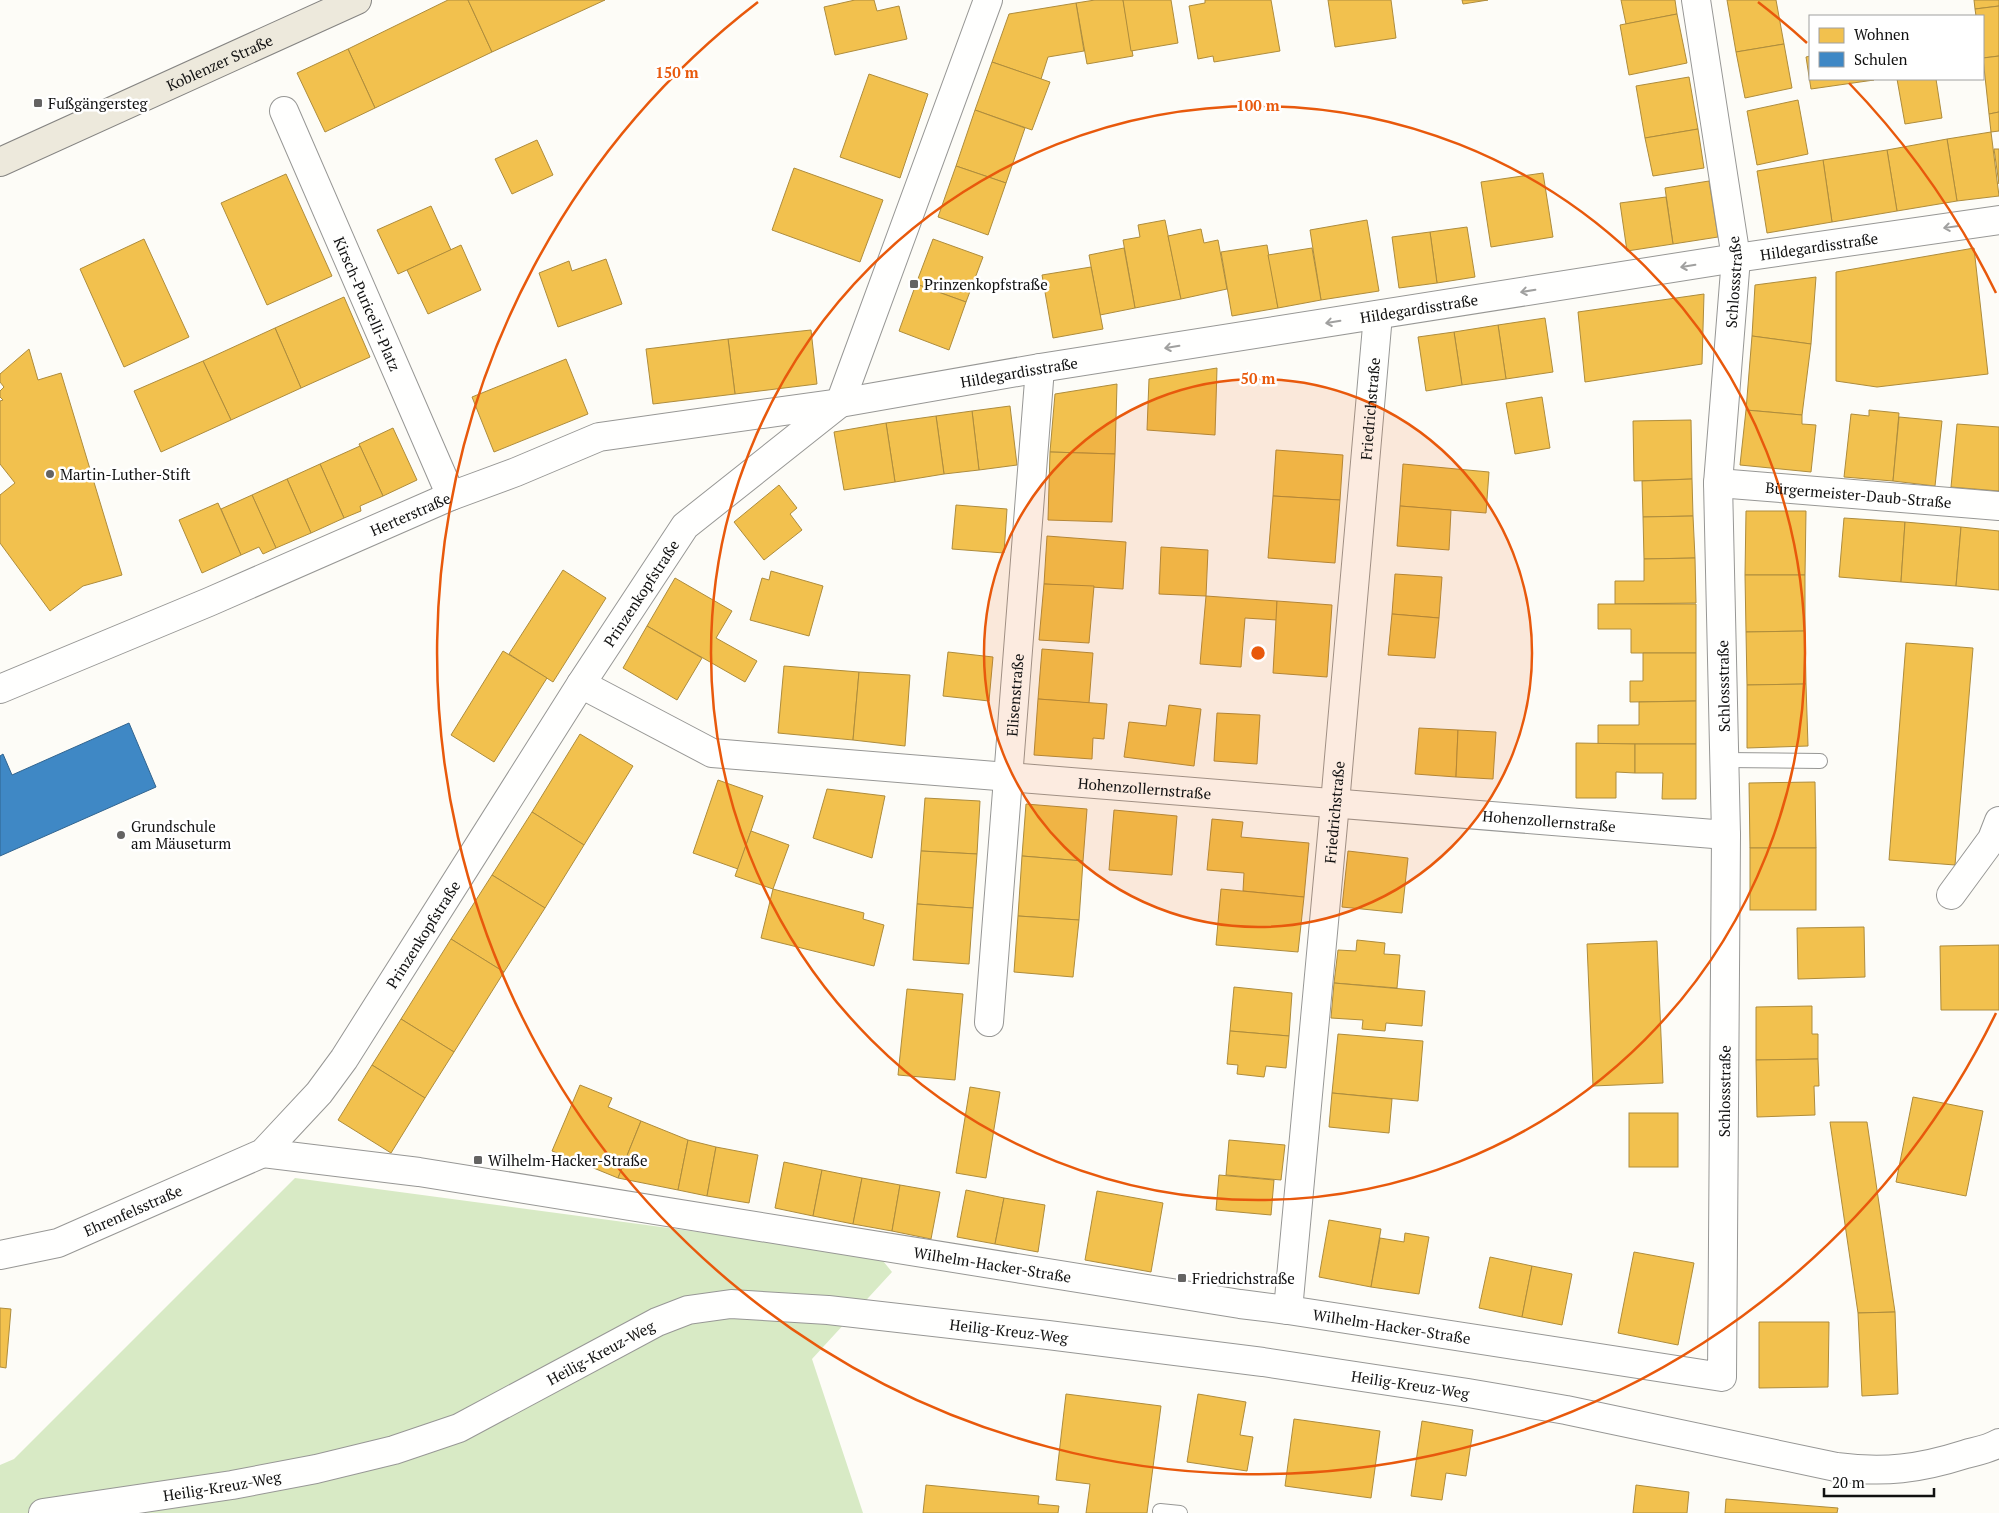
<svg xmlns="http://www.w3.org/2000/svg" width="1999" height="1513" font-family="'PT Serif',serif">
	<rect width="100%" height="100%" fill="#fdfcf7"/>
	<polygon fill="#d8eac5" points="295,1178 879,1256 892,1272 812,1359 863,1513 0,1513 0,1465 14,1459"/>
	<g fill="#f2c14e" stroke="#ae8c3c">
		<polygon points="448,0 468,0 492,52 375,108 348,49"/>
		<polygon points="468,0 605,0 492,52"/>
		<polygon points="855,0 874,0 877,11 899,6 907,39 835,55 824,7"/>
		<polygon points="1095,0 1123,0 1133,56 1087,64 1076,3"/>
		<polygon points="1123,0 1171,0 1178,43 1131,51"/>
		<polygon points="1205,0 1271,0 1280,51 1214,62 1213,56 1198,59 1189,6 1205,3"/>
		<polygon points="1328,0 1391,0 1396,38 1335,47"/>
		<polygon points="1462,0 1488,0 1463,4"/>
		<polygon points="1621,0 1675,0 1677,14 1626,24"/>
		<polygon points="1727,0 1776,0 1784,44 1736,52"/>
		<polygon points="1974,0 1999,0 1999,6 1975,9"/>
		<polygon points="1076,3 1084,51 1048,57 1041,79 992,62 1009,14"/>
		<polygon points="1999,6 1999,56 1983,58 1983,16 1976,16 1975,9"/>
		<polygon points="1677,14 1687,63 1629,75 1620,25"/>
		<polygon points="1784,44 1792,88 1745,98 1736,52"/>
		<polygon points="348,49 375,108 325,132 297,73"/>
		<polygon points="1810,56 1810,79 1874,80 1811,89 1806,57"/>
		<polygon points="1999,56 1999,112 1989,114 1983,58"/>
		<polygon points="992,62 1050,82 1032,130 975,110"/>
		<polygon points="869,74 928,94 900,178 840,157"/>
		<polygon points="1689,77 1698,129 1645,138 1636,86"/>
		<polygon points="1897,79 1936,79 1942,118 1905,124"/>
		<polygon points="1798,100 1808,154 1757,165 1747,111"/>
		<polygon points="975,110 1025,128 1006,183 956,166"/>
		<polygon points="1999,112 1999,131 1991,132 1989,114"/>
		<polygon points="1698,129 1704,168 1653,176 1645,138"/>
		<polygon points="1991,132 1999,196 1957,201 1947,139"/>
		<polygon points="1947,139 1957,201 1897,211 1887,150"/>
		<polygon points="537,140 553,175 512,194 495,159"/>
		<polygon points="1994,149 1999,149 1999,184"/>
		<polygon points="1887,150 1897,211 1832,222 1823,160"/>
		<polygon points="1823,160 1832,222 1767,233 1757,171"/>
		<polygon points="956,166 1006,183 988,235 938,217"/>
		<polygon points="794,168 883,200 860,262 772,230"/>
		<polygon points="1543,173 1553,237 1491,247 1481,182"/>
		<polygon points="286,174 332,276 267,305 221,203"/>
		<polygon points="1709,181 1718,237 1673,244 1665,188"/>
		<polygon points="1666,197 1673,244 1627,251 1620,203"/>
		<polygon points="431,206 451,250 398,274 377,230"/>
		<polygon points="1165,220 1181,299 1135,308 1123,240 1140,237 1138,225"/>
		<polygon points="1367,220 1379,291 1321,300 1310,230"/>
		<polygon points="1467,227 1475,277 1437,283 1430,232"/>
		<polygon points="1201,229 1204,243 1218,240 1227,289 1181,299 1168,236"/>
		<polygon points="1430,232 1437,283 1399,288 1392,237"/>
		<polygon points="144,239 189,337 124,367 80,269"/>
		<polygon points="933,239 983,257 966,302 916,284"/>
		<polygon points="461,245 481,290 428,314 407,270"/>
		<polygon points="1267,245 1278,308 1232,316 1221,252"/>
		<polygon points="1124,248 1135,308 1100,315 1089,255"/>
		<polygon points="1312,248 1321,300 1278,308 1268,255"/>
		<polygon points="1974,248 1988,374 1877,387 1836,381 1836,272"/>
		<polygon points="606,259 622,304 558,327 539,273 569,261 572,271"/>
		<polygon points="1091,267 1103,329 1053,338 1042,275"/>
		<polygon points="1816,277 1811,344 1752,336 1755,285"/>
		<polygon points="916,284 966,302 949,350 899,331"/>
		<polygon points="1704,294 1702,364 1585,382 1578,312"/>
		<polygon points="344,297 370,357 301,388 275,328"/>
		<polygon points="1545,318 1553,372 1506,379 1498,325"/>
		<polygon points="1498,325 1506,379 1462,385 1454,332"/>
		<polygon points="275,328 301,388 231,420 203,361"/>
		<polygon points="811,330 817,384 735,394 728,339"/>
		<polygon points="1454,332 1462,385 1426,391 1418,337"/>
		<polygon points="1752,336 1811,344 1802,415 1746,410"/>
		<polygon points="728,339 735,394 653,404 646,349"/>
		<polygon points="29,349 38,380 61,373 122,575 83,586 50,611 0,543 0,495 15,483 0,464 0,401 3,400 0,397 0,391 4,387 0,382 0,374"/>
		<polygon points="566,359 588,414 494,452 472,397"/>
		<polygon points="203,361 231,420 161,452 134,391"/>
		<polygon points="1217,368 1215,435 1147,430 1149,379"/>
		<polygon points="1117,384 1115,454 1050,452 1055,394"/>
		<polygon points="1542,397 1550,448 1515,454 1506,403"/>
		<polygon points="1010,406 1017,465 979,470 972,411"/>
		<polygon points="1746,410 1802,415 1802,424 1816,425 1811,472 1740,465"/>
		<polygon points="1869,410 1899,413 1893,481 1844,477 1851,414 1869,416"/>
		<polygon points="972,411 979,470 944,474 936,416"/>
		<polygon points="936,416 944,474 895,482 886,423"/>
		<polygon points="1899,417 1942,421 1935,486 1893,481"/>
		<polygon points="1691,420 1692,479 1634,481 1633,421"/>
		<polygon points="886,423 895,482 844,490 834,432"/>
		<polygon points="1957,424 1999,427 1999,491 1951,487"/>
		<polygon points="393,428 417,480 383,496 359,444"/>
		<polygon points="360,446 383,496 360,506 361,511 344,518 320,464"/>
		<polygon points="1276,450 1343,455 1340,500 1273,496"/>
		<polygon points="1050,452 1115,454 1112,522 1048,520"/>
		<polygon points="320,464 344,518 311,533 287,479"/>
		<polygon points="1403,464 1489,472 1486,513 1400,506"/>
		<polygon points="287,479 311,533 276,548 252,495"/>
		<polygon points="1692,479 1693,516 1643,517 1642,481"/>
		<polygon points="779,485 797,508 790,514 802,530 764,560 734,522"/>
		<polygon points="252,495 276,548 263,554 259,547 241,555 221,509"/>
		<polygon points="1273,496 1340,500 1335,563 1268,558"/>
		<polygon points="218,503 241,555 202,573 179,520"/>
		<polygon points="956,505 1007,509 1004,553 952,549"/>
		<polygon points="1400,506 1451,510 1449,550 1397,546"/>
		<polygon points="1746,511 1806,511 1805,575 1745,575"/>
		<polygon points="1693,516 1695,558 1644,559 1643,517"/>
		<polygon points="1844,518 1905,522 1901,582 1839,577"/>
		<polygon points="1905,522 1961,527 1956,586 1901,582"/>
		<polygon points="1961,527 1999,531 1999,590 1956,586"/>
		<polygon points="1047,536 1126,542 1123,589 1044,584"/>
		<polygon points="1161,547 1208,550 1206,596 1159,594"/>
		<polygon points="1695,558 1696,603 1615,604 1615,581 1644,581 1644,559"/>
		<polygon points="563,570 606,598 553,682 509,654"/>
		<polygon points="771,571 823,586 809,636 750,620 762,578 769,580"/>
		<polygon points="1395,574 1442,577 1439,618 1392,614"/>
		<polygon points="1745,575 1805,575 1805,631 1746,632"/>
		<polygon points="675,578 732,611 716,638 757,661 745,682 647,626"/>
		<polygon points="1044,584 1094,586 1089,643 1039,640"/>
		<polygon points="1206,596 1277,601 1277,620 1245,618 1241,667 1200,664"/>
		<polygon points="1277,601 1332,605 1327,677 1273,673"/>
		<polygon points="1598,604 1696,604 1696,653 1631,653 1631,629 1598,629"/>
		<polygon points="1392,614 1439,618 1435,658 1388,655"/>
		<polygon points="647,626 702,658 677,700 623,668"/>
		<polygon points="1805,631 1806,684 1747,685 1746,632"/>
		<polygon points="1906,643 1973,648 1955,865 1889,860"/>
		<polygon points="1042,649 1093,653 1089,703 1038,699"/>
		<polygon points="503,651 547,678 494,762 451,735"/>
		<polygon points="948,652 993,657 989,701 943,696"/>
		<polygon points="1643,653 1696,653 1696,701 1630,702 1630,681 1643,681"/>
		<polygon points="784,666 859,672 853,740 778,733"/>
		<polygon points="859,672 910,675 905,746 853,740"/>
		<polygon points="1806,684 1808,746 1747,748 1747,685"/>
		<polygon points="1038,699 1107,704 1104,739 1093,738 1092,759 1034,755"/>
		<polygon points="1696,701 1696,744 1598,744 1598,725 1639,725 1639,702"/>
		<polygon points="1169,705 1201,709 1194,766 1124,757 1129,722 1166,726"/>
		<polygon points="1217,713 1260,715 1257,764 1214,761"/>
		<polygon points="1419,728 1458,730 1456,777 1415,774"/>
		<polygon points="1458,730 1496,732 1493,779 1456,777"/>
		<polygon points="580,734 633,766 584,845 532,812"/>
		<polygon points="1576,743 1635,744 1635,773 1616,772 1616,798 1576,798"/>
		<polygon points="1635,744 1696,744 1696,799 1662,799 1663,773 1635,773"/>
		<polygon points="718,780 763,796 738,869 693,853"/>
		<polygon points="1815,782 1816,848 1750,848 1749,783"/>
		<polygon points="827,789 885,796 872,858 813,838"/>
		<polygon points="925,798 980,801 977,854 921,851"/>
		<polygon points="1026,804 1087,809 1083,861 1022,856"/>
		<polygon points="1114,810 1177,816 1172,875 1109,870"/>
		<polygon points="532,812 584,845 545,908 492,875"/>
		<polygon points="1212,819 1243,822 1241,837 1309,843 1304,897 1243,891 1244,873 1207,870"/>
		<polygon points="751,831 789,845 773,889 735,876"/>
		<rect x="1750" y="848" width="66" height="62"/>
		<polygon points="921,851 977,854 973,908 917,904"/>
		<polygon points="1348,851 1408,858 1402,913 1342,907"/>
		<polygon points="1022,856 1083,861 1079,920 1018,916"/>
		<polygon points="492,875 545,908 504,972 451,939"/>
		<polygon points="773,889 864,913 863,919 884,925 874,966 761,938"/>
		<polygon points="1221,889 1304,897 1298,952 1216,945"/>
		<polygon points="917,904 973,908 969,964 913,960"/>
		<polygon points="1018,916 1079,920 1073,977 1014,972"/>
		<polygon points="1864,927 1865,977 1798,979 1797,928"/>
		<polygon points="451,939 504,972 454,1052 401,1019"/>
		<polygon points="1357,940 1385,943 1384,954 1400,955 1397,988 1334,983 1338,950 1356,951"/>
		<polygon points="1657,941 1663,1083 1593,1086 1587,944"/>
		<polygon points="1999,945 1999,1010 1941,1010 1940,946"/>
		<polygon points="1334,983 1425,991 1422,1026 1386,1023 1385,1031 1362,1029 1363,1020 1331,1018"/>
		<polygon points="1234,987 1292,993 1289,1036 1230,1031"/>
		<polygon points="907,989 963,994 955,1080 898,1075"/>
		<polygon points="1812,1006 1812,1034 1818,1034 1818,1059 1756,1060 1756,1007"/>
		<polygon points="401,1019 454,1052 425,1098 372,1065"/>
		<polygon points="1230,1031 1289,1036 1286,1068 1266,1066 1264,1077 1237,1074 1238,1065 1227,1064"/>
		<polygon points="1338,1034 1423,1041 1418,1101 1332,1093"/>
		<polygon points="1818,1059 1819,1086 1814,1086 1815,1115 1757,1117 1756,1060"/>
		<polygon points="372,1065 425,1098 391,1153 338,1120"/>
		<polygon points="580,1085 612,1098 608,1107 641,1121 618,1178 552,1151"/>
		<polygon points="970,1087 1000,1092 986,1178 956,1173"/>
		<polygon points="1332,1093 1392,1099 1389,1133 1329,1127"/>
		<polygon points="1913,1097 1983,1111 1966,1196 1896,1182"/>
		<rect x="1629" y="1113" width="49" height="54"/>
		<polygon points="641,1121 688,1140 678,1190 618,1178"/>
		<polygon points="1830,1122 1867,1122 1895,1312 1858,1313"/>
		<polygon points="688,1140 716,1147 707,1196 678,1190"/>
		<polygon points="1229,1140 1285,1145 1281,1180 1226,1175"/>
		<polygon points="716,1147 758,1155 749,1203 707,1196"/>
		<polygon points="784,1162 822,1170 813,1216 775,1208"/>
		<polygon points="822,1170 862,1178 853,1224 813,1216"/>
		<polygon points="1219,1175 1274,1180 1271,1215 1216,1210"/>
		<polygon points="862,1178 900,1185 892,1231 853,1224"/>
		<polygon points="900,1185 940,1192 931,1239 892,1231"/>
		<polygon points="966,1190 1004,1198 995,1244 957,1237"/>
		<polygon points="1097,1191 1163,1203 1151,1272 1085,1260"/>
		<polygon points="1004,1198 1045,1205 1038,1252 995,1244"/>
		<polygon points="1329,1220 1381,1229 1371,1287 1319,1277"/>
		<polygon points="1405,1233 1429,1237 1419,1294 1371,1287 1380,1238 1404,1242"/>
		<polygon points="1634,1252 1694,1263 1678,1345 1618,1333"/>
		<polygon points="1490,1257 1532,1266 1522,1317 1479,1308"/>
		<polygon points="1532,1266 1572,1274 1562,1325 1522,1317"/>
		<polygon points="0,1308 11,1309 6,1368 0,1367"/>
		<polygon points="1895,1312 1898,1394 1862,1396 1858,1313"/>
		<polygon points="1759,1322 1829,1322 1828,1387 1759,1388"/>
		<polygon points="1066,1394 1161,1406 1147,1513 1086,1513 1090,1484 1056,1480"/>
		<polygon points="1198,1394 1246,1402 1240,1435 1253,1437 1247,1471 1187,1462"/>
		<polygon points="1294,1419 1380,1431 1371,1498 1285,1486"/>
		<polygon points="1422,1421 1473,1430 1466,1476 1446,1473 1442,1500 1411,1496"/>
		<polygon points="926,1485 1039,1496 1038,1504 1059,1506 1058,1513 923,1513"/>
		<polygon points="1636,1485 1689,1492 1687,1513 1633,1513"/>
		<polygon points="1726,1499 1838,1508 1837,1513 1725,1513"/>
	</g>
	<polygon fill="#3f88c5" stroke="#31648f" points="129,723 156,787 0,856 0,756 3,754 12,775"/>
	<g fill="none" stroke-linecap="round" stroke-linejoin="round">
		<g stroke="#979795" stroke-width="16">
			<g id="lane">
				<polyline points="1725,760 1820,761"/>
				<polyline points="1160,1511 1180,1513"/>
			</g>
		</g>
		<g stroke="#979795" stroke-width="30">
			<g id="street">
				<path id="s1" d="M284 111 451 496"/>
				<path id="s2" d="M1718 483 1999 506"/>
				<path id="s3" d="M581 684 712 753 1726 835"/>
				<path id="s4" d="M0 689 209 602 451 496 516 472 599 437 840 403 1040 368 1736 258 1999 220"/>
				<polyline points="1951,895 1992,839 1999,821"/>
				<path id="s5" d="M989 1022 1040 368"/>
				<path id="s6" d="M263 1153 419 1172 1240 1304 1288 1310 1722 1377 1726 835 1718 483 1736 258 1696 0"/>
				<path id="s7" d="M0 1255 58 1243 263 1153 319 1093 344 1059 581 684 685 526 840 403 988 0"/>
				<path id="s8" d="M1288 1310 1335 803 1378 315"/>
				<path id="s9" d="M43 1513 232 1485 316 1469 394 1450 459 1428 657 1322 688 1310 731 1304 828 1310 1048 1335 1263 1362 1468 1393 1566 1410 1836 1467C1885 1473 1919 1469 1966 1454 1977 1451 1989 1449 1999 1443"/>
			</g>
		</g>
		<g stroke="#858482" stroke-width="30">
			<g id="primary">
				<path id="s10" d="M0 162 357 0"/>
			</g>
		</g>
		<use href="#lane" stroke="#fffffe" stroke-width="14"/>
		<use href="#street" stroke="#fffffe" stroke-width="28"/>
		<use href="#primary" stroke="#ede9dc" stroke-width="28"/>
	</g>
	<defs><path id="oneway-shaft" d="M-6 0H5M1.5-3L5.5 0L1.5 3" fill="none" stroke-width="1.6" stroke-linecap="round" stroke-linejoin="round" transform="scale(1.25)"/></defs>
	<g stroke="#a0a09f">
		<use href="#oneway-shaft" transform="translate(1951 227) rotate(172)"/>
		<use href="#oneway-shaft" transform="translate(1688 266) rotate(171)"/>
		<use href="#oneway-shaft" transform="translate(1528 291) rotate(171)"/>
		<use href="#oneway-shaft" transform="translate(1333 322) rotate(171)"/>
		<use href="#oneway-shaft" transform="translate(1172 347) rotate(171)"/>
	</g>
	<circle cx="1258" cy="653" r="274" fill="#e8590c" fill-opacity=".12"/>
	<g fill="none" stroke="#e8590c" stroke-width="2.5">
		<circle cx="1258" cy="653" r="274"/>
		<circle cx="1258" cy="653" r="547"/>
		<path d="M1996 1013A821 821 0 1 1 758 2M1758 2A821 821 0 0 1 1807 43M1849 83A821 821 0 0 1 1996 293"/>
	</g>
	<g fill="#646362" stroke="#fff" stroke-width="2">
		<rect x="33" y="98" width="10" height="10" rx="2.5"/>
		<rect x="909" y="279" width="10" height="10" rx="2.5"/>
		<circle cx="50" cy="474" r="5"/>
		<circle cx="121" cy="835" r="5"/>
		<rect x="473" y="1155" width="10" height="10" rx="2.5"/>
		<rect x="1177" y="1273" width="10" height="10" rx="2.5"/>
	</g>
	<g text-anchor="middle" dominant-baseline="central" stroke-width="5" stroke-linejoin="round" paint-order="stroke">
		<g font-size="15" fill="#111" stroke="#fff">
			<text stroke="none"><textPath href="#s10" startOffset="241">Koblenzer Straße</textPath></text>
			<text stroke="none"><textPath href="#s4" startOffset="1885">Hildegardisstraße</textPath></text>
			<text stroke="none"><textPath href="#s6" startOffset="2572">Schlossstraße</textPath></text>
			<text stroke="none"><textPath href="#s1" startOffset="210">Kirsch-Puricelli-Platz</textPath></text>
			<text stroke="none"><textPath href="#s4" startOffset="1480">Hildegardisstraße</textPath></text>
			<text stroke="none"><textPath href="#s4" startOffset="1075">Hildegardisstraße</textPath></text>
			<text stroke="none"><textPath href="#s8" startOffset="905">Friedrichstraße</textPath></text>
			<text stroke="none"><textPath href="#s2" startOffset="141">Bürgermeister-Daub-Straße</textPath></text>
			<text stroke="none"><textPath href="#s4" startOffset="446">Herterstraße</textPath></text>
			<text stroke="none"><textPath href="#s7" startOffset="960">Prinzenkopfstraße</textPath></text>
			<text transform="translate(1723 686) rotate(-91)">Schlossstraße</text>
			<text stroke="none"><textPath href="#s5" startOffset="328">Elisenstraße</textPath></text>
			<text stroke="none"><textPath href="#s3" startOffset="582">Hohenzollernstraße</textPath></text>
			<text stroke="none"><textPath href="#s8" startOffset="500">Friedrichstraße</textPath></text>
			<text stroke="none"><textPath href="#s3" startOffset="988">Hohenzollernstraße</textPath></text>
			<text stroke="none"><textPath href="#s7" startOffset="555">Prinzenkopfstraße</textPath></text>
			<text stroke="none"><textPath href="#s6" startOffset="1762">Schlossstraße</textPath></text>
			<text stroke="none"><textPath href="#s7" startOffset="141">Ehrenfelsstraße</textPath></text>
			<text stroke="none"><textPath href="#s6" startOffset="738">Wilhelm-Hacker-Straße</textPath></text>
			<text stroke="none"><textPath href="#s6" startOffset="1142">Wilhelm-Hacker-Straße</textPath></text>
			<text stroke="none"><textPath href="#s9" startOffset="1006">Heilig-Kreuz-Weg</textPath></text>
			<text stroke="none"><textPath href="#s9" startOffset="586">Heilig-Kreuz-Weg</textPath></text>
			<text stroke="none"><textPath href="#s9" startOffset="1411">Heilig-Kreuz-Weg</textPath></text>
			<text stroke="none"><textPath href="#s9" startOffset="181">Heilig-Kreuz-Weg</textPath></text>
		</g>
		<g font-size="15" fill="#111" stroke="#fff" text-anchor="start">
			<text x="48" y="103">Fußgängersteg</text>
			<text x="924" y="284">Prinzenkopfstraße</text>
			<text x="60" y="474">Martin-Luther-Stift</text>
			<text x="131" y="826">Grundschule<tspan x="131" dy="17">am Mäuseturm</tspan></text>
			<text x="488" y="1160">Wilhelm-Hacker-Straße</text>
			<text x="1192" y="1278">Friedrichstraße</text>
		</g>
	</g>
	<circle cx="1258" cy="653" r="8" fill="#e8590c" stroke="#fff" stroke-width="2.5"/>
	<g font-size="15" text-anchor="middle" font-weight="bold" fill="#e8590c" stroke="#fff" stroke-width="5" stroke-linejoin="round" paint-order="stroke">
		<text x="677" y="78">150 m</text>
		<text x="1258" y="111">100 m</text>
		<text x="1258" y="384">50 m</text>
	</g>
	<rect x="1809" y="15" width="175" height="65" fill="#ffffff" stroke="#a0a0a0"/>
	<rect x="1819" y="28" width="25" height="15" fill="#f2c14e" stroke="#a0a0a0"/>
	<text x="1854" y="40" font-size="15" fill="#111111">Wohnen</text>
	<rect x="1819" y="52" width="25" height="15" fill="#3f88c5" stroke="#a0a0a0"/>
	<text x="1854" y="65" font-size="15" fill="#111111">Schulen</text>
	<path d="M1824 1488v8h110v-8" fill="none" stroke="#111111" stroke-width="2.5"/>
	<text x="1832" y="1488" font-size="15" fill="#111111" stroke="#ffffff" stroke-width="4" paint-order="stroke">20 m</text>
</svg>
